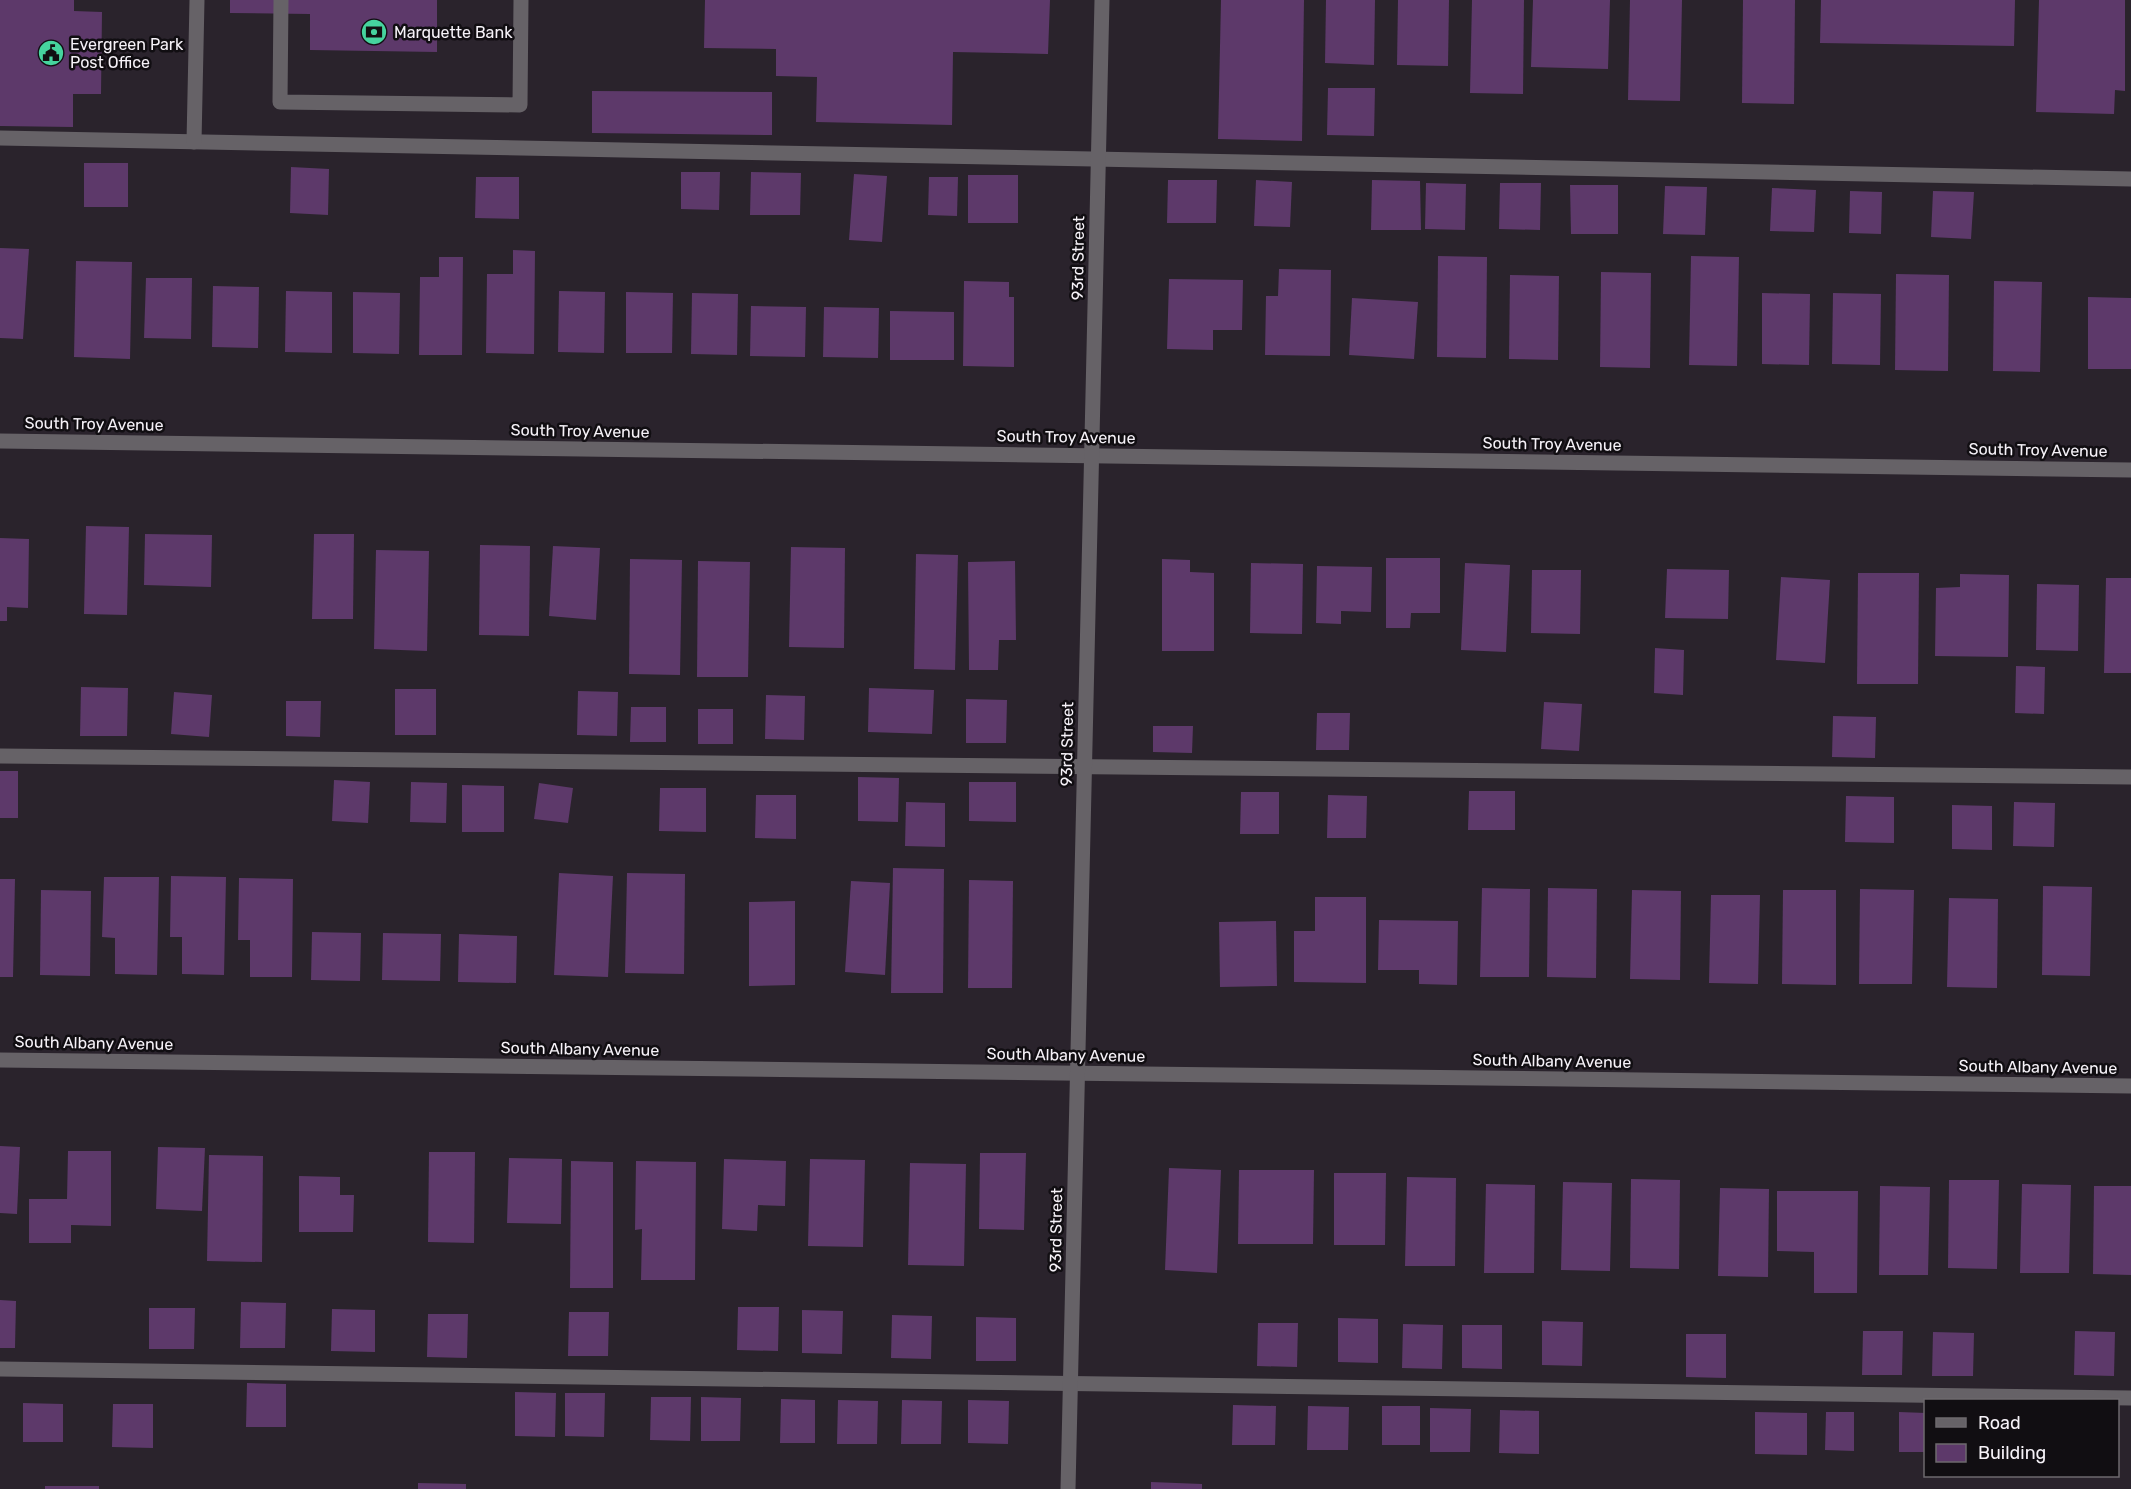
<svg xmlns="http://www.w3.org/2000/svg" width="2131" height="1489" font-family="Rubik,sans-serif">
	<rect width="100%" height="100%" fill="#2a232c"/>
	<g fill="#5d396a">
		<polygon points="0,0 74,0 74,11 102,12 101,94 73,94 73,127 0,126"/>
		<polygon points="230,0 437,0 437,52 310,50 310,14 230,13"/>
		<polygon points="705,0 1050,0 1048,54 953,52 952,125 816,122 817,77 776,76 776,49 704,48"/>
		<polygon points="1221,0 1304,0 1302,141 1218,139"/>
		<polygon points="1326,0 1375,0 1374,65 1325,63"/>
		<polygon points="1398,0 1449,0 1448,66 1397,65"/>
		<polygon points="1472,0 1524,0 1523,94 1470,93"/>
		<polygon points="1533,0 1610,0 1608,69 1531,67"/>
		<polygon points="1630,0 1682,0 1680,101 1628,100"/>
		<polygon points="1743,0 1795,0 1794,104 1742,103"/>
		<polygon points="1821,0 2015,0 2014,46 1820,43"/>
		<polygon points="2039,0 2125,0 2125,91 2115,90 2114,114 2036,112"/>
		<polygon points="1328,88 1375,88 1374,136 1327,135"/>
		<polygon points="592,91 772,92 772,135 592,133"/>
		<rect x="84" y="163" width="44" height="44"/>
		<polygon points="291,167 329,169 328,215 290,213"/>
		<polygon points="681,172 720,172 719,210 681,209"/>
		<polygon points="751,172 801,173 800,215 750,215"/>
		<polygon points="854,174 887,176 882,242 849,240"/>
		<rect x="968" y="175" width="50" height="48"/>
		<polygon points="476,177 519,177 519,219 475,218"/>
		<polygon points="929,177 958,177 957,216 928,215"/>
		<polygon points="1168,180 1217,180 1216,223 1167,223"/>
		<polygon points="1256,180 1292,182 1290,227 1254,226"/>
		<polygon points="1372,180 1420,181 1421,230 1371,230"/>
		<polygon points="1426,183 1466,184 1465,230 1425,229"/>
		<polygon points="1500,183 1541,183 1540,230 1499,229"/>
		<polygon points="1570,185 1618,185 1618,234 1571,234"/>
		<polygon points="1665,186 1707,187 1705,235 1663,234"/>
		<polygon points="1772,188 1816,190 1814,232 1770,231"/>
		<polygon points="1850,191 1882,192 1881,234 1849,233"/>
		<polygon points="1933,191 1974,192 1971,239 1931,237"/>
		<polygon points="0,248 29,249 23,339 0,338"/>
		<polygon points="513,250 535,251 534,354 486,353 487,274 513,274"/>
		<polygon points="1438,256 1487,257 1486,358 1437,357"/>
		<polygon points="1691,256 1739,257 1737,366 1689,365"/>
		<polygon points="439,257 463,257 462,355 419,355 420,277 439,277"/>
		<polygon points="76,261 132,262 130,359 74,357"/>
		<polygon points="1279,269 1331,270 1330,356 1265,355 1266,296 1278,296"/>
		<polygon points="1601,272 1651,273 1650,368 1600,367"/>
		<polygon points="1896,274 1949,275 1948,371 1895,370"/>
		<polygon points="1510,275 1559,276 1558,360 1509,359"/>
		<polygon points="146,278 192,278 191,339 144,338"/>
		<polygon points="1169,279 1243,280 1242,330 1213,330 1213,350 1167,349"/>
		<polygon points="964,281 1009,282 1009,297 1014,297 1014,367 963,366"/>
		<polygon points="1994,281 2042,282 2040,372 1993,371"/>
		<polygon points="213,286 259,287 258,348 212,347"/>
		<polygon points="286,291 332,292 332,353 285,352"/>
		<polygon points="559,291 605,292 604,353 558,352"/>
		<polygon points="353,292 400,293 399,354 353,353"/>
		<polygon points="626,292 673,293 672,353 626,353"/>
		<polygon points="692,293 738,294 737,355 691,354"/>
		<polygon points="1762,293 1810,294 1809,365 1762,364"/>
		<polygon points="1833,293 1881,294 1880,365 1832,364"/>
		<polygon points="2088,297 2131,298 2131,369 2088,369"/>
		<polygon points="1352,298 1418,302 1414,359 1349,355"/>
		<polygon points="751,306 806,307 805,357 750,356"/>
		<polygon points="824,307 879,308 878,358 823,357"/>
		<polygon points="890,311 954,312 954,360 890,360"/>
		<polygon points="86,526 129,527 127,615 84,614"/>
		<polygon points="145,534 212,535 211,587 144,585"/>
		<polygon points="314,534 354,534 353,619 312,619"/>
		<polygon points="0,538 29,539 28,608 7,607 7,621 0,621"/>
		<polygon points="480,545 530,546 529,636 479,635"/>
		<polygon points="553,546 600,548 596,620 549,616"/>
		<polygon points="791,547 845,548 844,648 789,647"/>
		<polygon points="376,550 429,551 427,651 374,649"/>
		<polygon points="916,554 958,555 955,670 914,669"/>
		<polygon points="1386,558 1440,558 1440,613 1411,613 1410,628 1386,628"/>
		<polygon points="630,559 682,560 680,675 629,674"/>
		<polygon points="1162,559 1190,560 1190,572 1214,573 1214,651 1162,651"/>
		<polygon points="698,561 750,562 748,677 697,677"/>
		<polygon points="1015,561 1016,640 999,640 998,670 969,670 968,562"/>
		<polygon points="1251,563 1303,564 1302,634 1250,633"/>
		<polygon points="1465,563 1510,565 1506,652 1461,650"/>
		<polygon points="1317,566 1372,567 1371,612 1341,611 1341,624 1316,623"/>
		<polygon points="1667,569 1729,570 1728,619 1665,618"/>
		<polygon points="1532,570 1581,570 1580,634 1531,633"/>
		<polygon points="1858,573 1919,573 1918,684 1857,684"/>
		<polygon points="1960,574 2009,575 2008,657 1935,656 1936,588 1960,587"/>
		<polygon points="1781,577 1830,580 1825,663 1776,660"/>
		<polygon points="2106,578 2131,578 2131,673 2104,673"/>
		<polygon points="2037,584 2079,585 2078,651 2036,650"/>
		<polygon points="1655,648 1684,650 1683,695 1654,693"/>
		<polygon points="2016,666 2045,667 2044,714 2015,713"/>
		<polygon points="81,687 128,688 127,736 80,736"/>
		<polygon points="869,688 934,690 932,734 868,732"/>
		<rect x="395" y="689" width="41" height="46"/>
		<polygon points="578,691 618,692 617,736 577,735"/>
		<polygon points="174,692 212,695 209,737 171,734"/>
		<polygon points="766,695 805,696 804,740 765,739"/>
		<polygon points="966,699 1007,700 1006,743 966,743"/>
		<polygon points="286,701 321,701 320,737 286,736"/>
		<polygon points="1544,702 1582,704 1579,751 1541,749"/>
		<polygon points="631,707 666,707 666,742 630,742"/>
		<rect x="698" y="709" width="35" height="35"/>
		<polygon points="1317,713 1350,713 1349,750 1316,750"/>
		<polygon points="1833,716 1876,717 1875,758 1832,757"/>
		<polygon points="1153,726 1193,726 1192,753 1153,752"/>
		<rect x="0" y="771" width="18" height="47"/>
		<polygon points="858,777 899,778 898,822 858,821"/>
		<polygon points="334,780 370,782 368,823 332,821"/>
		<polygon points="411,782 447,783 446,823 410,822"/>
		<polygon points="969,782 1016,782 1016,822 969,821"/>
		<polygon points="539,783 573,788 568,823 534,819"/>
		<polygon points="462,785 504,786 504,832 462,832"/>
		<polygon points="660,788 706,788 706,832 659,831"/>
		<polygon points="1469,791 1515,791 1515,830 1468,830"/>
		<polygon points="1241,792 1279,792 1279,834 1240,834"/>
		<polygon points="756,795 796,795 796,839 755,838"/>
		<polygon points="1328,795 1367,796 1366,838 1327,838"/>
		<polygon points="1846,796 1894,797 1894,843 1845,842"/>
		<polygon points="906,802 945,803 945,847 905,846"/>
		<polygon points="2014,802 2055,803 2054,847 2013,846"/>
		<polygon points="1952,805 1992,806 1992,850 1952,849"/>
		<polygon points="893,868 944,869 943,993 891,993"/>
		<polygon points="559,873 613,876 608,977 554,975"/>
		<polygon points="627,873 685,874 684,974 625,973"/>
		<polygon points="171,876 226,877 224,975 182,974 182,937 170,937"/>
		<polygon points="104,877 159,877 157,975 115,974 115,938 102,937"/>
		<polygon points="239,878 293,879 292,977 250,977 250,940 238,940"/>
		<polygon points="0,879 15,879 13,977 0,977"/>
		<polygon points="969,880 1013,881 1012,988 968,988"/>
		<polygon points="851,881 890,883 885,975 845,972"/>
		<polygon points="2043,886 2092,887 2090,976 2042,975"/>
		<polygon points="1482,888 1530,889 1529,977 1480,977"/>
		<polygon points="1548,888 1597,889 1596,978 1547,977"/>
		<polygon points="1860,889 1914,890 1912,984 1859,984"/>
		<polygon points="41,890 91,891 90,976 40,975"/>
		<polygon points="1632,890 1681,891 1680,980 1630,979"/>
		<polygon points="1783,890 1836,890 1836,985 1782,984"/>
		<polygon points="1711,895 1760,895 1758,984 1709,983"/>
		<polygon points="1315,897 1366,897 1366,983 1294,982 1294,931 1315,931"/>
		<polygon points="1949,898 1998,899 1997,988 1947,987"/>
		<polygon points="795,901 795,985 749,986 749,902"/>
		<polygon points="1379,920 1458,921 1457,985 1419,984 1419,970 1378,970"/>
		<polygon points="1276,921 1277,986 1220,987 1219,922"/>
		<polygon points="312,932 361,933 360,981 311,980"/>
		<polygon points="383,933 441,934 440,981 382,980"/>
		<polygon points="459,934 517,936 516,983 458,982"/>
		<polygon points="0,1146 20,1147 17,1214 0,1213"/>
		<polygon points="158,1147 205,1148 202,1211 156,1209"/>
		<polygon points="68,1151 111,1151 111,1226 71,1225 71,1243 29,1243 29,1199 67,1199"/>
		<polygon points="429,1152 475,1152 474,1243 428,1242"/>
		<polygon points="980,1153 1026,1153 1024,1230 979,1229"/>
		<polygon points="209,1155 263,1156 262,1262 207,1261"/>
		<polygon points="509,1158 562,1159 561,1224 507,1223"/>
		<polygon points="724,1159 786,1161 785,1206 758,1205 757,1231 722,1229"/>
		<polygon points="810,1159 865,1160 863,1247 808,1246"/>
		<polygon points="571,1161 613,1162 613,1288 570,1288"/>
		<polygon points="636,1161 696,1162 695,1280 641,1280 642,1229 635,1230"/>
		<polygon points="910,1163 966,1164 964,1266 908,1265"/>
		<polygon points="1169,1168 1221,1170 1217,1273 1165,1270"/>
		<polygon points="1239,1170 1314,1170 1313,1244 1238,1244"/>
		<polygon points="1334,1173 1386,1173 1385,1245 1334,1245"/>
		<polygon points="299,1176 340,1177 340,1195 354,1195 353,1232 299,1232"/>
		<polygon points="1407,1177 1456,1178 1455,1266 1405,1266"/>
		<polygon points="1631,1179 1680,1180 1679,1269 1630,1268"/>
		<polygon points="1949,1180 1999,1180 1997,1269 1948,1268"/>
		<polygon points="1563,1182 1612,1183 1610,1271 1561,1270"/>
		<polygon points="1486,1184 1535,1185 1534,1273 1484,1273"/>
		<polygon points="2022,1184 2071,1185 2069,1273 2020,1273"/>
		<polygon points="1880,1186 1930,1187 1928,1275 1879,1275"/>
		<polygon points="2094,1186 2131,1186 2131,1275 2093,1274"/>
		<polygon points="1720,1188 1769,1189 1768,1277 1718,1276"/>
		<polygon points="1777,1191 1858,1191 1857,1293 1814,1293 1814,1252 1777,1251"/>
		<polygon points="0,1300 16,1301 15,1348 0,1348"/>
		<polygon points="241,1302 286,1303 285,1348 240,1348"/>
		<polygon points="738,1307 779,1307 778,1351 737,1350"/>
		<polygon points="149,1308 195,1308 194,1349 149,1349"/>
		<polygon points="332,1309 375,1310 375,1352 331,1351"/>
		<polygon points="802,1310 843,1311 842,1354 802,1353"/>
		<polygon points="569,1312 609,1312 608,1356 568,1356"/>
		<polygon points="428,1314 468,1314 467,1358 427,1357"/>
		<polygon points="892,1315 932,1316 931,1359 891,1358"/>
		<polygon points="976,1317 1016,1318 1016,1361 976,1361"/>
		<polygon points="1338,1318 1378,1319 1378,1363 1338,1362"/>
		<polygon points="1542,1321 1583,1322 1582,1366 1542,1365"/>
		<polygon points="1258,1323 1298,1323 1297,1367 1257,1366"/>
		<polygon points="1403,1324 1443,1325 1442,1369 1402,1368"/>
		<polygon points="1462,1325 1502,1325 1502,1369 1462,1368"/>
		<polygon points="1863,1331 1903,1331 1902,1375 1862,1375"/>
		<polygon points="2075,1331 2115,1332 2114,1376 2074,1375"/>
		<polygon points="1933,1332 1974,1333 1973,1376 1932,1376"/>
		<polygon points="1686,1334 1726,1334 1726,1378 1686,1377"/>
		<polygon points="247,1383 286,1384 286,1427 246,1427"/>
		<polygon points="515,1392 556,1393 555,1437 515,1436"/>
		<polygon points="565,1393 605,1393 604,1437 565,1436"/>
		<polygon points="651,1397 691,1397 690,1441 650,1440"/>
		<polygon points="701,1397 741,1398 740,1441 701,1441"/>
		<polygon points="781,1399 815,1400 815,1443 780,1443"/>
		<polygon points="838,1400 878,1401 877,1444 837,1444"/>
		<polygon points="902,1400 942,1401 941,1444 901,1444"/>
		<polygon points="968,1400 1009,1401 1008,1444 968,1443"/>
		<polygon points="23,1403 63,1404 63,1442 23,1442"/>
		<polygon points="113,1404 153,1404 153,1448 112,1447"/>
		<polygon points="1233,1405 1276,1406 1275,1445 1232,1445"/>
		<polygon points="1308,1406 1349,1407 1348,1450 1307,1450"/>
		<rect x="1382" y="1406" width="38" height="39"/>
		<polygon points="1430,1408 1471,1409 1470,1452 1430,1452"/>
		<polygon points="1500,1410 1539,1411 1539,1454 1499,1453"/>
		<polygon points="1755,1412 1807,1413 1807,1455 1755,1454"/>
		<polygon points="1826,1412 1854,1412 1854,1451 1825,1450"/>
		<polygon points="1899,1412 1926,1413 1926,1452 1899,1452"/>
		<polygon points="1151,1482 1202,1484 1202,1489 1151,1489"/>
		<polygon points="418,1483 466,1484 466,1489 418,1489"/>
		<rect x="45" y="1486" width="54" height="3"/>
	</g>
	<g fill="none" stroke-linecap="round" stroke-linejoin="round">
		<g stroke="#666267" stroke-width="15">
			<polyline points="281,0 280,102 520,105 521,0"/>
			<polyline points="0,138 2131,179"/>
			<polyline points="194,142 197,0"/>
			<polyline points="0,756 2131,777"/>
			<polyline points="0,1369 2131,1398"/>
		</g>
		<g stroke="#666267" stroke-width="15">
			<polyline points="0,441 2131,470"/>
			<polyline points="0,1060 2131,1086"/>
			<polyline points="1068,1489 1102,0"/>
		</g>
	</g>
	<defs>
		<g id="bank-disc" transform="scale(1.35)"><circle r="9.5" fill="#46d49e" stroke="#110e12"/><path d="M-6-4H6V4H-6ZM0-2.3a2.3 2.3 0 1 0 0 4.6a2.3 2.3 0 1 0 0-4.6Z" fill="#111"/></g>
		<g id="civic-disc" transform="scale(1.35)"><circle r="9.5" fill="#46d49e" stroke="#110e12"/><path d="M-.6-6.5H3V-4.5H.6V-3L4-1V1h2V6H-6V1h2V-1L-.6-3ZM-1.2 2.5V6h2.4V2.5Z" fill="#111"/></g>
	</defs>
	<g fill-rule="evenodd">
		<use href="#bank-disc" x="374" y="32"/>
		<use href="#civic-disc" x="51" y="53"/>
	</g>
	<g text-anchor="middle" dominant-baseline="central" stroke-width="5" stroke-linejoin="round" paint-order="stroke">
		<g font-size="16" fill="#f6f2f8" stroke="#110e12" text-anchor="start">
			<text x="394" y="32">Marquette Bank</text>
			<text x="70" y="44">Evergreen Park<tspan x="70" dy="18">Post Office</tspan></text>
		</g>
		<g font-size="16" fill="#f6f2f8" stroke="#110e12">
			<text transform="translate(1078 258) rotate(-89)">93rd Street</text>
			<text transform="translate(94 424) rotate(1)">South Troy Avenue</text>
			<text transform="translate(580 431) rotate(1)">South Troy Avenue</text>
			<text transform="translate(1066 437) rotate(1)">South Troy Avenue</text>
			<text transform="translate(1552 444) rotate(1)">South Troy Avenue</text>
			<text transform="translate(2038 450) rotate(1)">South Troy Avenue</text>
			<text transform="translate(1067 744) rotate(-89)">93rd Street</text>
			<text transform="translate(94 1043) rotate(1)">South Albany Avenue</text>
			<text transform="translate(580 1049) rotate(1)">South Albany Avenue</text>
			<text transform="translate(1066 1055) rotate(1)">South Albany Avenue</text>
			<text transform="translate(1552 1061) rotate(1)">South Albany Avenue</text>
			<text transform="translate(2038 1067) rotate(1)">South Albany Avenue</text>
			<text transform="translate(1056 1230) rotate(-89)">93rd Street</text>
		</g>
	</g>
	<rect x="1924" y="1399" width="195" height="78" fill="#110e12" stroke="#6d696e" stroke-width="1.5"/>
	<rect x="1936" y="1418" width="30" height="9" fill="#666267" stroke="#6d696e" stroke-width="1.5"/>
	<text x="1978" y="1429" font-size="18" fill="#f6f2f8">Road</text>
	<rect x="1936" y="1444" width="30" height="18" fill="#5d396a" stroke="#6d696e" stroke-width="1.5"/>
	<text x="1978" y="1459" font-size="18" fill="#f6f2f8">Building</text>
</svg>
